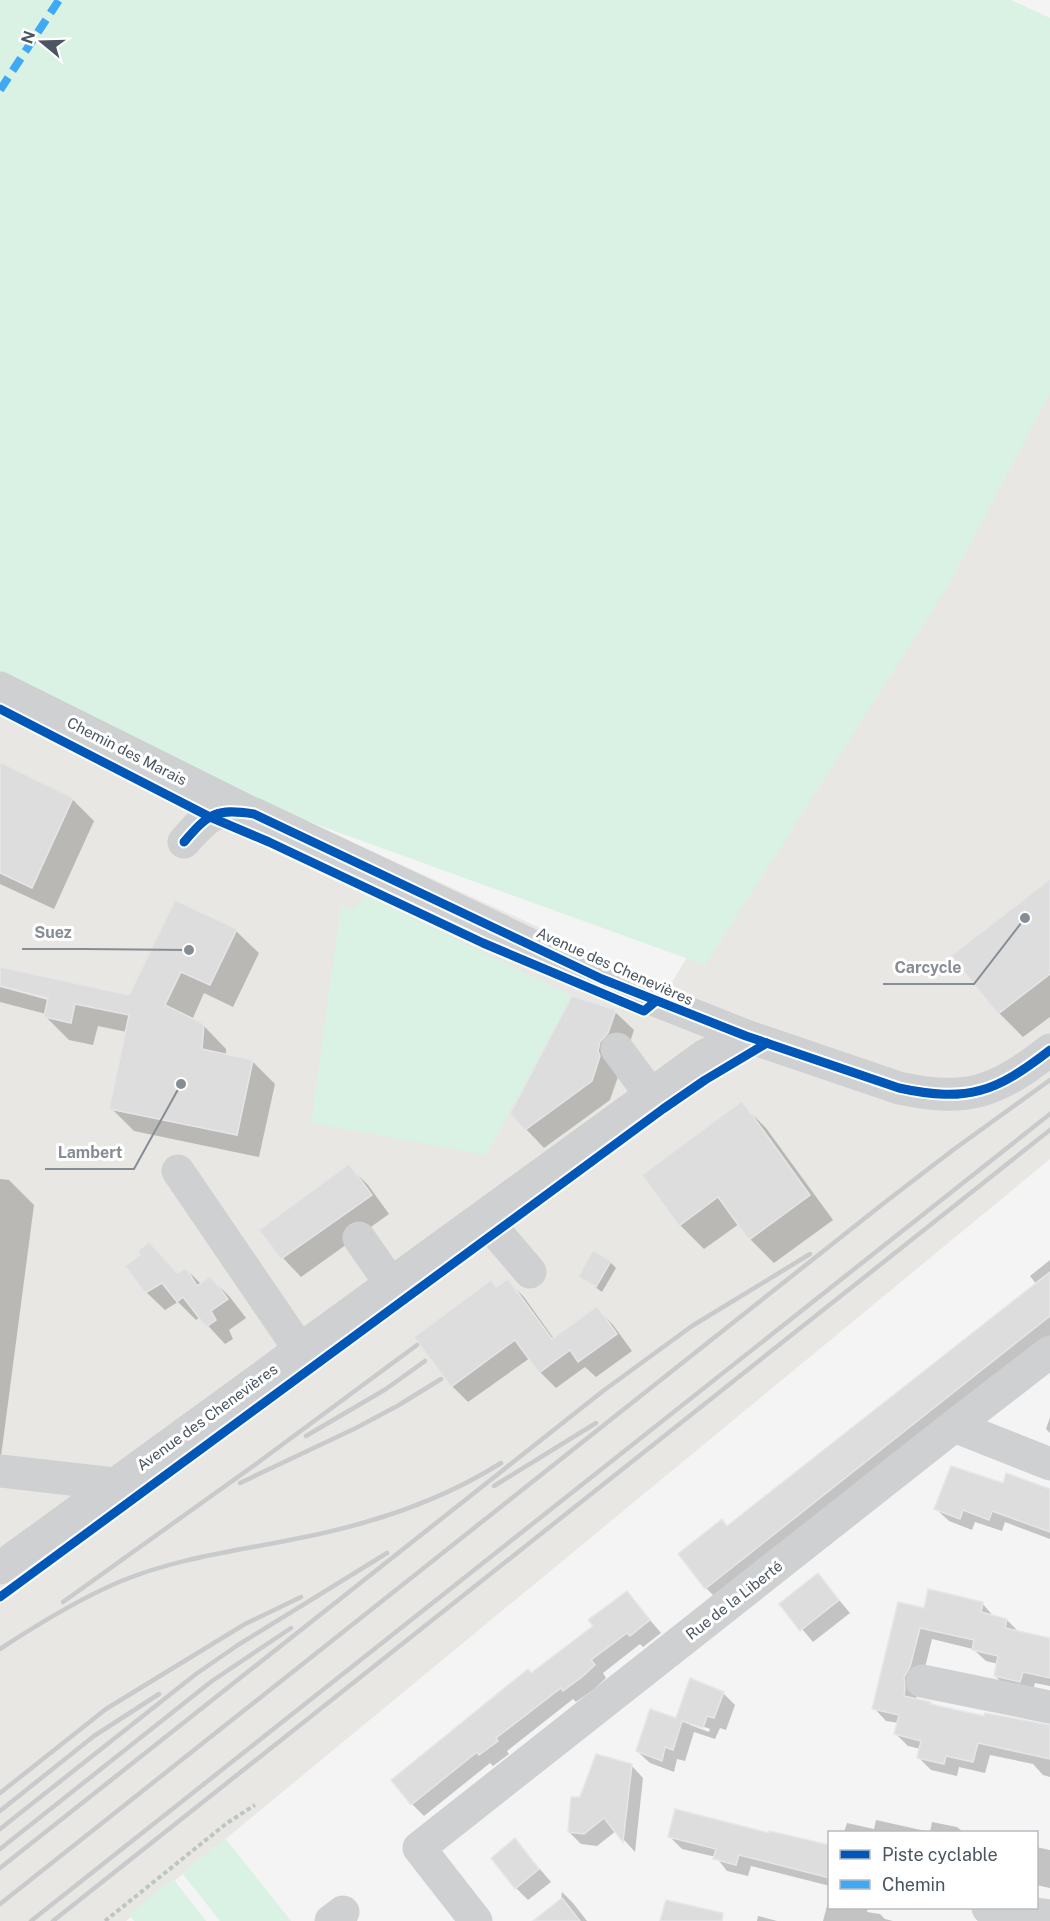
<svg xmlns="http://www.w3.org/2000/svg" width="1050" height="1921" font-family="'Public Sans',sans-serif">
	<rect width="100%" height="100%" fill="#f4f4f4"/>
	<polygon fill="#e8e7e3" points="1050,360 1050,1159 126,1921 0,1921 0,681 669,987"/>
	<g fill="#d9f2e3">
		<polygon points="0,0 1011,0 1050,18 1050,393 948,586 705,965 108,749 0,683"/>
		<polygon points="365,895 572,996 486,1155 311,1123 341,906 354,909"/>
		<polygon points="225,1838 291,1921 220,1921 182,1873"/>
		<polygon points="173,1879 206,1921 134,1921 129,1914"/>
	</g>
	<g fill="#0003" fill-rule="evenodd">
		<polygon points="0,763 73,800 94,821 54,909 0,884"/>
		<polygon points="1050,881 1050,1017 1023,1037 999,1013"/>
		<polygon points="176,902 236,931 259,953 233,1007 204,993 192,1020 203,1025 226,1049 226,1055 252,1061 275,1084 259,1157 134,1131 111,1108 127,1032 98,1026 93,1045 69,1040 46,1017 46,1014 0,1002 0,987 55,1002 56,999 0,985 0,969 130,997"/>
		<polygon points="615,1012 634,1030 610,1100 544,1148 526,1129"/>
		<polygon points="741,1103 766,1128 833,1220 774,1263 750,1239 739,1224 704,1249 680,1225"/>
		<polygon points="349,1166 368,1185 389,1214 301,1277 283,1258 261,1230"/>
		<polygon points="0,1179 9,1180 34,1205 0,1464"/>
		<polygon points="149,1244 178,1274 186,1269 202,1285 210,1278 229,1296 246,1318 229,1330 233,1339 225,1344 200,1317 196,1320 178,1302 165,1310 146,1292 142,1255"/>
		<polygon points="1050,1260 1050,1338 718,1600 706,1588 728,1528 1037,1285 1030,1276"/>
		<polygon points="610,1262 616,1268 602,1292 580,1276"/>
		<polygon points="508,1281 524,1297 554,1339 597,1308 613,1325 632,1351 596,1377 585,1367 556,1388 540,1372 530,1358 468,1402 452,1386 491,1282 497,1288"/>
		<polygon points="1050,1417 1050,1433 1046,1429"/>
		<polygon points="1050,1491 1050,1539 1005,1522 1002,1531 975,1522 972,1530 949,1521 936,1509"/>
		<polygon points="818,1575 850,1613 813,1642 781,1604"/>
		<polygon points="627,1593 661,1633 643,1647 640,1644 603,1673 606,1678 594,1689 576,1702 573,1699 507,1751 509,1754 493,1766 490,1763 424,1816 412,1804 531,1675 595,1626"/>
		<polygon points="982,1603 994,1617 1007,1620 1020,1633 1050,1640 1050,1686 1035,1683 1032,1693 1008,1688 995,1676 998,1664 986,1661 973,1649 932,1639 922,1680 915,1690 917,1700 930,1703 933,1706 985,1718 1050,1727 1050,1777 1043,1775 1033,1764 990,1755 985,1773 959,1767 957,1776 931,1770 919,1758 921,1749 908,1746 896,1734 899,1723 886,1721 874,1708 925,1610"/>
		<path d="M723 1693 735 1705 726 1730 720 1728 715 1739 694 1732 685 1761 677 1759 674 1772 650 1763 637 1751 677 1720ZM690 1722 710 1729 709 1732 690 1725Z"/>
		<polygon points="631,1765 643,1778 635,1852 616,1831 597,1846 581,1844 569,1832 581,1799"/>
		<polygon points="876,1820 930,1832 932,1822 957,1827 963,1832 844,1832 847,1823 874,1829"/>
		<polygon points="770,1834 830,1846 830,1886 751,1866 748,1876 727,1871 716,1857 682,1849 670,1837"/>
		<polygon points="515,1840 551,1882 528,1900 516,1888"/>
		<polygon points="1036,1847 1050,1850 1050,1888 1036,1885"/>
		<polygon points="562,1892 573,1903 587,1921 545,1921 561,1900"/>
		<polygon points="830,1895 830,1908 868,1908 867,1912 880,1914 885,1919 893,1921 823,1921"/>
		<polygon points="758,1916 777,1921 757,1921"/>
	</g>
	<g fill="#ddddde" stroke="#e5e6e7" stroke-width="1.5">
		<polygon points="0,762 73,798 32,888 0,873"/>
		<polygon points="1050,879 1050,974 998,1014 951,956"/>
		<polygon points="175,900 237,929 210,985 181,972 165,1005 204,1024 202,1049 253,1060 237,1135 109,1109 129,1015 75,1004 71,1023 44,1017 48,998 0,986 0,967 129,995"/>
		<polygon points="572,996 616,1010 608,1033 600,1042 598,1051 600,1056 592,1081 525,1130 510,1114"/>
		<polygon points="742,1101 810,1195 749,1240 718,1197 679,1226 642,1175"/>
		<polygon points="349,1164 372,1195 281,1259 259,1230"/>
		<polygon points="149,1242 177,1273 186,1268 197,1286 210,1276 228,1299 211,1311 216,1320 206,1327 183,1297 177,1302 162,1283 145,1293 125,1266 140,1255 138,1251"/>
		<polygon points="593,1250 611,1261 596,1287 578,1277"/>
		<polygon points="1050,1272 1050,1316 705,1589 678,1554 722,1519 727,1526"/>
		<polygon points="508,1279 552,1339 597,1306 617,1334 578,1362 570,1350 539,1373 515,1340 451,1387 414,1337 491,1280 496,1287"/>
		<polygon points="951,1466 1003,1483 1006,1473 1050,1489 1050,1532 992,1511 989,1520 963,1510 960,1519 934,1509"/>
		<polygon points="818,1573 839,1600 800,1631 779,1604"/>
		<polygon points="928,1589 983,1602 981,1612 1007,1619 1005,1628 1050,1638 1050,1678 1023,1672 1020,1682 994,1676 998,1656 972,1650 974,1640 920,1628 910,1667 904,1677 905,1689 904,1696 931,1702 930,1704 984,1716 985,1713 1050,1725 1050,1759 978,1743 973,1762 946,1756 944,1764 917,1758 921,1741 894,1734 899,1715 872,1709 898,1602 924,1608"/>
		<polygon points="627,1591 650,1620 630,1636 627,1633 591,1660 595,1665 582,1677 563,1691 561,1688 496,1738 498,1741 479,1755 477,1752 411,1805 391,1780 528,1669 531,1673 593,1626 588,1620"/>
		<polygon points="690,1678 724,1692 714,1718 707,1716 703,1728 682,1721 673,1750 665,1747 662,1761 636,1751 650,1709 676,1718"/>
		<polygon points="596,1754 632,1764 623,1842 604,1818 584,1834 568,1832 571,1797 580,1797"/>
		<polygon points="675,1809 769,1833 769,1831 830,1845 830,1878 739,1855 736,1865 713,1859 716,1849 668,1837"/>
		<polygon points="515,1838 539,1869 515,1889 491,1858"/>
		<polygon points="562,1898 580,1921 533,1921"/>
		<polygon points="666,1900 723,1913 722,1921 660,1921"/>
	</g>
	<g fill="none" stroke-linecap="round" stroke-linejoin="round">
		<polyline stroke="#bcc7c4" stroke-width="4" stroke-dasharray="4.5 3" stroke-linecap="butt" points="105,1921 227,1823 255,1805"/>
		<g stroke="#ced0d2" stroke-width="33">
			<polyline points="0,688 247,811"/>
			<path d="M184 842C209 813 216 808 254 814L602 979 746 1036 899 1088C968 1103 996 1092 1050 1050"/>
			<polyline points="617,1049 651,1095"/>
			<polyline points="178,1171 300,1350"/>
			<polyline points="487,1214 496,1232 530,1272"/>
			<polyline points="359,1238 391,1284"/>
			<polyline points="954,1426 1050,1464"/>
			<polyline points="0,1471 114,1484"/>
			<polyline points="0,1568 704,1056 746,1036"/>
			<polyline points="922,1681 1050,1707"/>
			<polyline points="988,1908 1050,1916"/>
			<polyline points="331,1921 343,1912"/>
			<polyline points="476,1921 419,1848 954,1426 1050,1352"/>
		</g>
		<g stroke="#c9cacc" stroke-width="4.5">
			<polyline points="306,1436 386,1389 425,1361"/>
			<polyline points="240,1483 356,1428 399,1405 441,1379"/>
			<polyline points="494,1486 596,1423"/>
			<polyline points="63,1602 256,1464 417,1345"/>
			<path d="M0 1649C38 1624 77 1600 119 1582 178 1557 243 1550 305 1537 374 1523 441 1501 501 1463"/>
			<polyline points="0,1793 106,1709 245,1624 301,1597"/>
			<polyline points="0,1811 94,1736 159,1694"/>
			<polyline points="0,1829 196,1674 238,1645 387,1553"/>
			<polyline points="0,1849 212,1681 291,1628"/>
			<polyline points="0,1868 603,1391 692,1326 810,1254"/>
			<polyline points="0,1904 884,1203 953,1150 1050,1080"/>
			<polyline points="31,1921 1050,1114"/>
			<polyline points="53,1921 1050,1130"/>
		</g>
		<polyline stroke="#3fa9f5" stroke-width="8" stroke-dasharray="15 8" stroke-linecap="butt" points="0,90 59,0"/>
		<g stroke="#fff" stroke-width="13">
			<g id="cycleway">
				<polyline points="0,709 210,817 269,842 483,943 644,1011 656,1001"/>
				<path d="M184 842C209 813 216 808 254 814L602 979 746 1036 899 1088C968 1103 996 1092 1050 1050"/>
				<polyline points="0,1597 663,1109 705,1080 767,1043"/>
			</g>
		</g>
		<use href="#cycleway" stroke="#0057b8" stroke-width="9"/>
	</g>
	<g text-anchor="middle" dominant-baseline="central" stroke-width="6" stroke-linejoin="round" paint-order="stroke">
		<g font-size="15" fill="#4a5661" stroke="#fff">
			<text transform="translate(127 751) rotate(27)">Chemin des Marais</text>
			<text transform="translate(615 966) rotate(24)">Avenue des Chenevières</text>
			<text transform="translate(207 1417) rotate(-36)">Avenue des Chenevières</text>
			<text transform="translate(734 1600) rotate(-38)">Rue de la Liberté</text>
		</g>
	</g>
	<path fill="none" stroke="#868d94" stroke-width="2" d="M189 950L84 949H22M1025 918L974 984H883M181 1084L134 1169H45"/>
	<g fill="#868d94" stroke="#fff" stroke-width="2">
		<circle cx="189" cy="950" r="6"/>
		<circle cx="1025" cy="918" r="6"/>
		<circle cx="181" cy="1084" r="6"/>
	</g>
	<g font-size="16" text-anchor="middle" font-weight="bold" fill="#868d94" stroke="#fff" stroke-width="6" stroke-linejoin="round" paint-order="stroke">
		<text x="53" y="938">Suez</text>
		<text x="928" y="973">Carcycle</text>
		<text x="90" y="1158">Lambert</text>
	</g>
	<rect x="828" y="1831" width="210" height="78" fill="#ffffff" stroke="#b7bbc0" stroke-width="1.5"/>
	<rect x="840" y="1850" width="30" height="9" fill="#0057b8" stroke="#b7bbc0" stroke-width="1.5"/>
	<text x="882" y="1861" font-size="18" fill="#4a5661">Piste cyclable</text>
	<rect x="840" y="1880" width="30" height="9" fill="#3fa9f5" stroke="#b7bbc0" stroke-width="1.5"/>
	<text x="882" y="1891" font-size="18" fill="#4a5661">Chemin</text>
	<g transform="translate(42 42) rotate(289)" stroke="#ffffff" stroke-width="4.5" paint-order="stroke">
	<path d="M0-4.5L10 22L0 15L-10 22Z" fill="#4a5661"/>
	<text y="-9" font-size="16" font-weight="bold" text-anchor="middle" fill="#4a5661">N</text>
	</g>
</svg>
